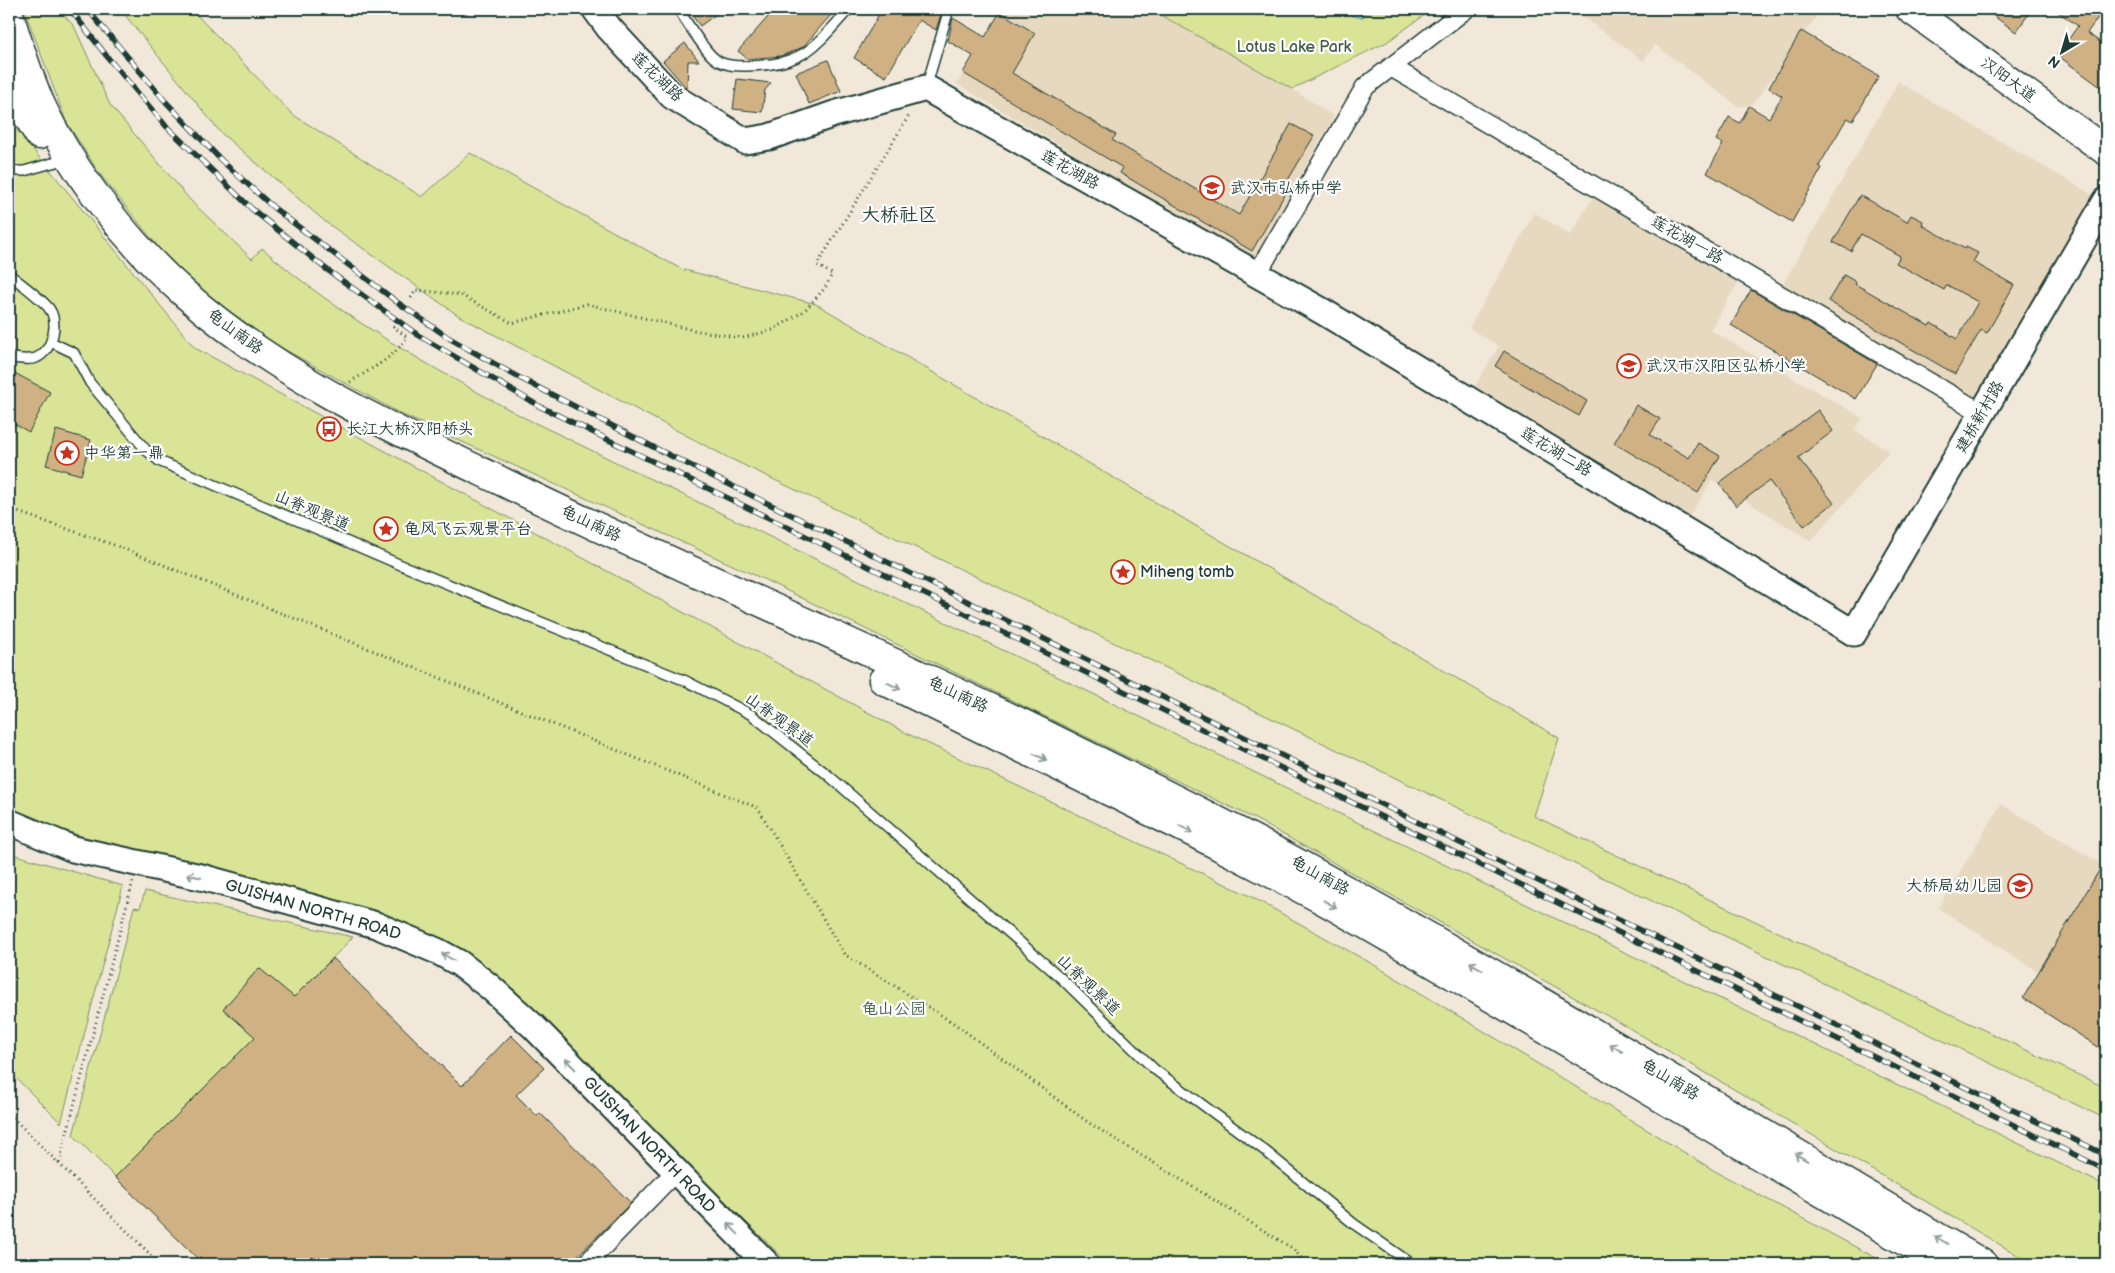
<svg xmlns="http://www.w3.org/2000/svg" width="2115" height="1273" font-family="'Balsamiq Sans','LXGW WenKai TC',sans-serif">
	<rect width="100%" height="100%" fill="#f1e8da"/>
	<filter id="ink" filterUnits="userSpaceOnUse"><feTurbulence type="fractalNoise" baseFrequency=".02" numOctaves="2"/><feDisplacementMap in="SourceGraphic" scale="10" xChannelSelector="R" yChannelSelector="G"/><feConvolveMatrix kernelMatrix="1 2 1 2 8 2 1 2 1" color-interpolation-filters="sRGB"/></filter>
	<g filter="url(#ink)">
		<g fill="#e7d8c0">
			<polygon points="1001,9 1150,9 1292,89 1334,116 1253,260 957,84"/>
			<polygon points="1573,9 1822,9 1753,104 1739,107 1655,45 1643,61"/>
			<polygon points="1898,82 2093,195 1976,398 1782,286"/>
			<polygon points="1594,196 1739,281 1710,330 1863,418 1854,430 1890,451 1811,541 1712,480 1689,517 1475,386 1499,346 1469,328 1535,213 1570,235"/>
			<polygon points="2001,804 2103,865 2039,972 1938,908"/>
		</g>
		<g fill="#d9e497" stroke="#7c9066">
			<path d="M24 9H58L74 26 110 105 191 201 252 259 262 248C341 318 431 367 523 417L2106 1186V1264H2033L1629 1028 1257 820 763 579 401 414 282 348 209 299 159 248 99 173 66 121Z"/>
			<polygon points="120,9 191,9 292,114 422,197 470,153 681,269 816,304 1559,738 1534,816 2106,1088 2106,1119 729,458 459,316 327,223 221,133"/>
			<polygon points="1150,9 1346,9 1350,15 1362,18 1367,9 1433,9 1387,42 1292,89"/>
			<path d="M9 120 195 348 908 734 1250 896 1376 966 1715 1171 1887 1264H789L504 985C460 948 435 933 380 916 256 884 128 857 9 810Z"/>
			<polygon points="9,853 123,886 61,1123 9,1071"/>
			<polygon points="145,891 353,937 268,1024 510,1264 490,1264 258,1034 115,1177 73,1135 134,907 140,908"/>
		</g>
		<polygon fill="#8fe0e8" stroke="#629fa0" points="1346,9 1367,9 1362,18 1350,15"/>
		<g fill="#d0b184" stroke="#1f3d34">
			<polygon points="687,9 723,9 700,26"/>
			<polygon points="775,9 836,9 803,47 781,56 748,59 738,51"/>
			<polygon points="882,9 938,9 942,11 936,30 919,20 886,77 854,58"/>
			<polygon points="1984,9 2032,9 2016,32"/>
			<polygon points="2054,9 2104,9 2087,33 2106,46 2106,91 2057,55 2078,26"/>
			<polygon points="1000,12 1035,33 1012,73 1116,135 1112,140 1239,215 1291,124 1314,136 1281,192 1285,194 1252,251 1120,173 1123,168 963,73 973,56 948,41 953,18 985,37"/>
			<polygon points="1801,31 1879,76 1853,121 1847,118 1819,166 1822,168 1792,222 1707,173 1723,144 1716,140 1729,117 1740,123 1749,106 1769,118 1782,96 1769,88"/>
			<polygon points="685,43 699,61 688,61 687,89 663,61"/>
			<polygon points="828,60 841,91 809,104 796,73"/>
			<polygon points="737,79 771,83 765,90 762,112 733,109"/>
			<polygon points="1860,195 1907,222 1911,215 1923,221 1922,225 1965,249 1966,247 1978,253 1973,262 2014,285 1987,333 1981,330 1955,374 1828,301 1844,275 1856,282 1855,284 1929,326 1931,323 1957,339 1978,302 1947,285 1944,290 1896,263 1900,256 1861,234 1851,251 1833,242"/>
			<polygon points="1751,290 1877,364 1856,399 1731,325"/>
			<polygon points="1504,351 1587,401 1579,416 1507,375 1508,374 1495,366"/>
			<polygon points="9,370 50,392 29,432 9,421"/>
			<polygon points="1636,405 1660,419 1650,435 1689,458 1698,443 1720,456 1698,493 1614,443"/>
			<polygon points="1818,410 1833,431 1798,458 1834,503 1804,526 1769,481 1736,506 1719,483"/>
			<polygon points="56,430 91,440 81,475 46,465"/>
			<polygon points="2106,859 2106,1052 2023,998"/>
			<polygon points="333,958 462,1086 511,1035 544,1068 516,1095 537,1116 540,1113 631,1203 569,1264 203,1264 115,1177 255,1037 223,1009 259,968 294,997"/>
		</g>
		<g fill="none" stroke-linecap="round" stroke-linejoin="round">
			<g stroke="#1f3d34" stroke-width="12">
				<g id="lane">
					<path d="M678 9C687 22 703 49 714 58 723 66 737 66 747 66 804 65 814 48 849 9"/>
					<polyline points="926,88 949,9"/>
					<polyline points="9,171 24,171 56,162"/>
					<path d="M9 274C21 284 37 295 48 307 60 321 53 351 36 358 29 361 16 358 9 358"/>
					<polyline points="51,342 74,353 90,383 146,450 159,461 401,565 686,681 752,715 828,775 1061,978 1154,1069 1264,1150 1354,1224 1412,1264"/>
				</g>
			</g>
			<g stroke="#1f3d34" stroke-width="21">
				<g id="street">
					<polyline points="1391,67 1982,413"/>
					<polyline points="1257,274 1365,87 1466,9"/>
					<polyline points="586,1264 676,1171"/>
				</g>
			</g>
			<g stroke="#1f3d34" stroke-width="29">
				<g id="secondary">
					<polyline points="595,9 609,28 672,96 745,141 769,137 834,114 926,88 1322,311 1854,633 2106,201"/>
					<polyline points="9,822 73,849 205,878 376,925 437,951 459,963 490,987 534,1027 767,1264"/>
				</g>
			</g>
			<g stroke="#1f3d34" stroke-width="31">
				<polyline id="primary" points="1910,9 2106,151"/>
			</g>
			<g stroke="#1f3d34" stroke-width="31">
				<g id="highway">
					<path d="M9 15C19 45 28 76 41 105 73 173 129 245 185 294 278 376 393 429 503 482 683 570 867 647 1046 735 1134 779 1226 823 1312 871 1539 997 1760 1133 1983 1264"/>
					<polyline points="9,76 19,102 39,135"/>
					<polyline points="883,680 1192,832 1323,900 1426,959 1943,1264"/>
				</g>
			</g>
			<g stroke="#1f3d34" stroke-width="3" stroke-dasharray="1 4" stroke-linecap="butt">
				<polyline points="411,298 416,290 461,295 512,323 587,304 693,330 742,338 773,330 804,311 825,288 832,274 817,265 910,114"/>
				<path d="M350 382C371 369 394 358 407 337L391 325"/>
				<polyline points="9,509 117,546 758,808 844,954 955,1024 1089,1123 1292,1248 1308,1264"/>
				<polyline points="9,1114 160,1264"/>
				<polyline points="59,1163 133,881"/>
			</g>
			<use href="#lane" stroke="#fff" stroke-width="9"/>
			<use href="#street" stroke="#fff" stroke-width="18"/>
			<use href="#secondary" stroke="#fff" stroke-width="25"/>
			<use href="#primary" stroke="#fff" stroke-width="28"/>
			<use href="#highway" stroke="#fff" stroke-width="28"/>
			<g stroke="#1f3d34" stroke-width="5.5">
				<g id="rail">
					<polyline points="70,9 109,59 166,126 252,209 326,269 418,335 539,406 2106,1170"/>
					<polyline points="87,9 166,102 222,161 274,208 397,302 449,338 516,376 659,450 1503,864 2106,1155"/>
				</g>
			</g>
			<use href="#rail" stroke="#fff" stroke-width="4" stroke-dasharray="11" stroke-linecap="butt"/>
		</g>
		<defs><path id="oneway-shaft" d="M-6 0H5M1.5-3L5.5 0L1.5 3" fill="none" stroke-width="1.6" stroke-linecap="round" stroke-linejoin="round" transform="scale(1.25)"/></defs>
		<g stroke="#8f9e9a">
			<use href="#oneway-shaft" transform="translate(894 686) rotate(26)"/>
			<use href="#oneway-shaft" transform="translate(1040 757) rotate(26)"/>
			<use href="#oneway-shaft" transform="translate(1186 829) rotate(26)"/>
			<use href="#oneway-shaft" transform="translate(194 876) rotate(-167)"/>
			<use href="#oneway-shaft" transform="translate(1330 904) rotate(29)"/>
			<use href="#oneway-shaft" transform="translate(448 957) rotate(-150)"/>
			<use href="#oneway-shaft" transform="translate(1476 966) rotate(-149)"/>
			<use href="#oneway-shaft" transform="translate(1616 1048) rotate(-149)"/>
			<use href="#oneway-shaft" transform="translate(570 1064) rotate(-135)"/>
			<use href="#oneway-shaft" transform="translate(1801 1157) rotate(-149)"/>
			<use href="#oneway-shaft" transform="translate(733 1229) rotate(-134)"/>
			<use href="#oneway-shaft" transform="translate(1941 1240) rotate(-150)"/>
		</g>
	</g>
	<defs>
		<g id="school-ring" transform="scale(1.25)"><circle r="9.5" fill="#fff" stroke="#c8321e" stroke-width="1.5"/><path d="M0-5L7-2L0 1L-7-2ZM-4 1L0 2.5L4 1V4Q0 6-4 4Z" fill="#c8321e"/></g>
		<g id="bus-ring" transform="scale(1.25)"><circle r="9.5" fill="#fff" stroke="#c8321e" stroke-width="1.5"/><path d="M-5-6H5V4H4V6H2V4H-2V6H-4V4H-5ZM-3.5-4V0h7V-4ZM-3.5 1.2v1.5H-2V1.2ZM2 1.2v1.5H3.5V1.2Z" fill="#c8321e"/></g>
		<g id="sight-ring" transform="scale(1.25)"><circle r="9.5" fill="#fff" stroke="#c8321e" stroke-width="1.5"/><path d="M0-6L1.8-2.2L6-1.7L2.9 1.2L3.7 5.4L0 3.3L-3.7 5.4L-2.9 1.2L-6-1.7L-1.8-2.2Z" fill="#c8321e"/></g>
	</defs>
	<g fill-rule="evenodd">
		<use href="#school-ring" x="1212" y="188"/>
		<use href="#school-ring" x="1629" y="366"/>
		<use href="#bus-ring" x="329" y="429"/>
		<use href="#sight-ring" x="67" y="453"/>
		<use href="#sight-ring" x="386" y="529"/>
		<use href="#sight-ring" x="1123" y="572"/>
		<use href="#school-ring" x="2020" y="886"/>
	</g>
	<g text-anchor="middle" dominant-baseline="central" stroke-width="4.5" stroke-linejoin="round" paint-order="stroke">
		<g font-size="16" fill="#445e48" stroke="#fff">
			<text x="1294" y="47">Lotus Lake Park</text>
			<text x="894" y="1009">龟山公园</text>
		</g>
		<g font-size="16" fill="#1f3d34" stroke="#fff">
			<text transform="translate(657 77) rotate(44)">莲花湖路</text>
			<text transform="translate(2008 80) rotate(36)">汉阳大道</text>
			<text transform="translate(1070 170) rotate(29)">莲花湖路</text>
			<text transform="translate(1687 240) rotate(30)">莲花湖一路</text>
			<text transform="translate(235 332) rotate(36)">龟山南路</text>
			<text transform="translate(1980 417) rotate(-60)">建桥新村路</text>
			<text transform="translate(1556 452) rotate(31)">莲花湖二路</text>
			<text transform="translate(312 511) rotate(23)">山脊观景道</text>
			<text transform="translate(591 524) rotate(25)">龟山南路</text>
			<text transform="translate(958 695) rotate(25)">龟山南路</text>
			<text transform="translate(779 720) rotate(36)">山脊观景道</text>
			<text transform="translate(1320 876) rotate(29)">龟山南路</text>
			<text transform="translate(313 910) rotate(16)">GUISHAN NORTH ROAD</text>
			<text transform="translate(1088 985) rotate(44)">山脊观景道</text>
			<text transform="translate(1670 1080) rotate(31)">龟山南路</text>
			<text transform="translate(649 1145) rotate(46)">GUISHAN NORTH ROAD</text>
		</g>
		<g font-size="16" fill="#1f3d34" stroke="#fff" text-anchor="start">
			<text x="1230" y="188">武汉市弘桥中学</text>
			<text x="1646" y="366">武汉市汉阳区弘桥小学</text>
			<text x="346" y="429">长江大桥汉阳桥头</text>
			<text x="84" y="453">中华第一鼎</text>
			<text x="404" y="529">龟风飞云观景平台</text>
			<text x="1140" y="572">Miheng tomb</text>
			<text x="2002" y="886" text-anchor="end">大桥局幼儿园</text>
		</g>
		<g font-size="19" fill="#1f3d34" stroke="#fff">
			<text x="899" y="215">大桥社区</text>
		</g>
	</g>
	<rect width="2115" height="1273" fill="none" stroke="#fff" stroke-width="30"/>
	<rect x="15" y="15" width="2085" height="1243" fill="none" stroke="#1f3d34" stroke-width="2" filter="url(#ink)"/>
	<g transform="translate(2062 52) rotate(218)" stroke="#ffffff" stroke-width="4" paint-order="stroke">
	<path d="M0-4L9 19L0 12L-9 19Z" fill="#1f3d34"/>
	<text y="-8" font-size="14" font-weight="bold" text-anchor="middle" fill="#1f3d34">N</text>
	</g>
</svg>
